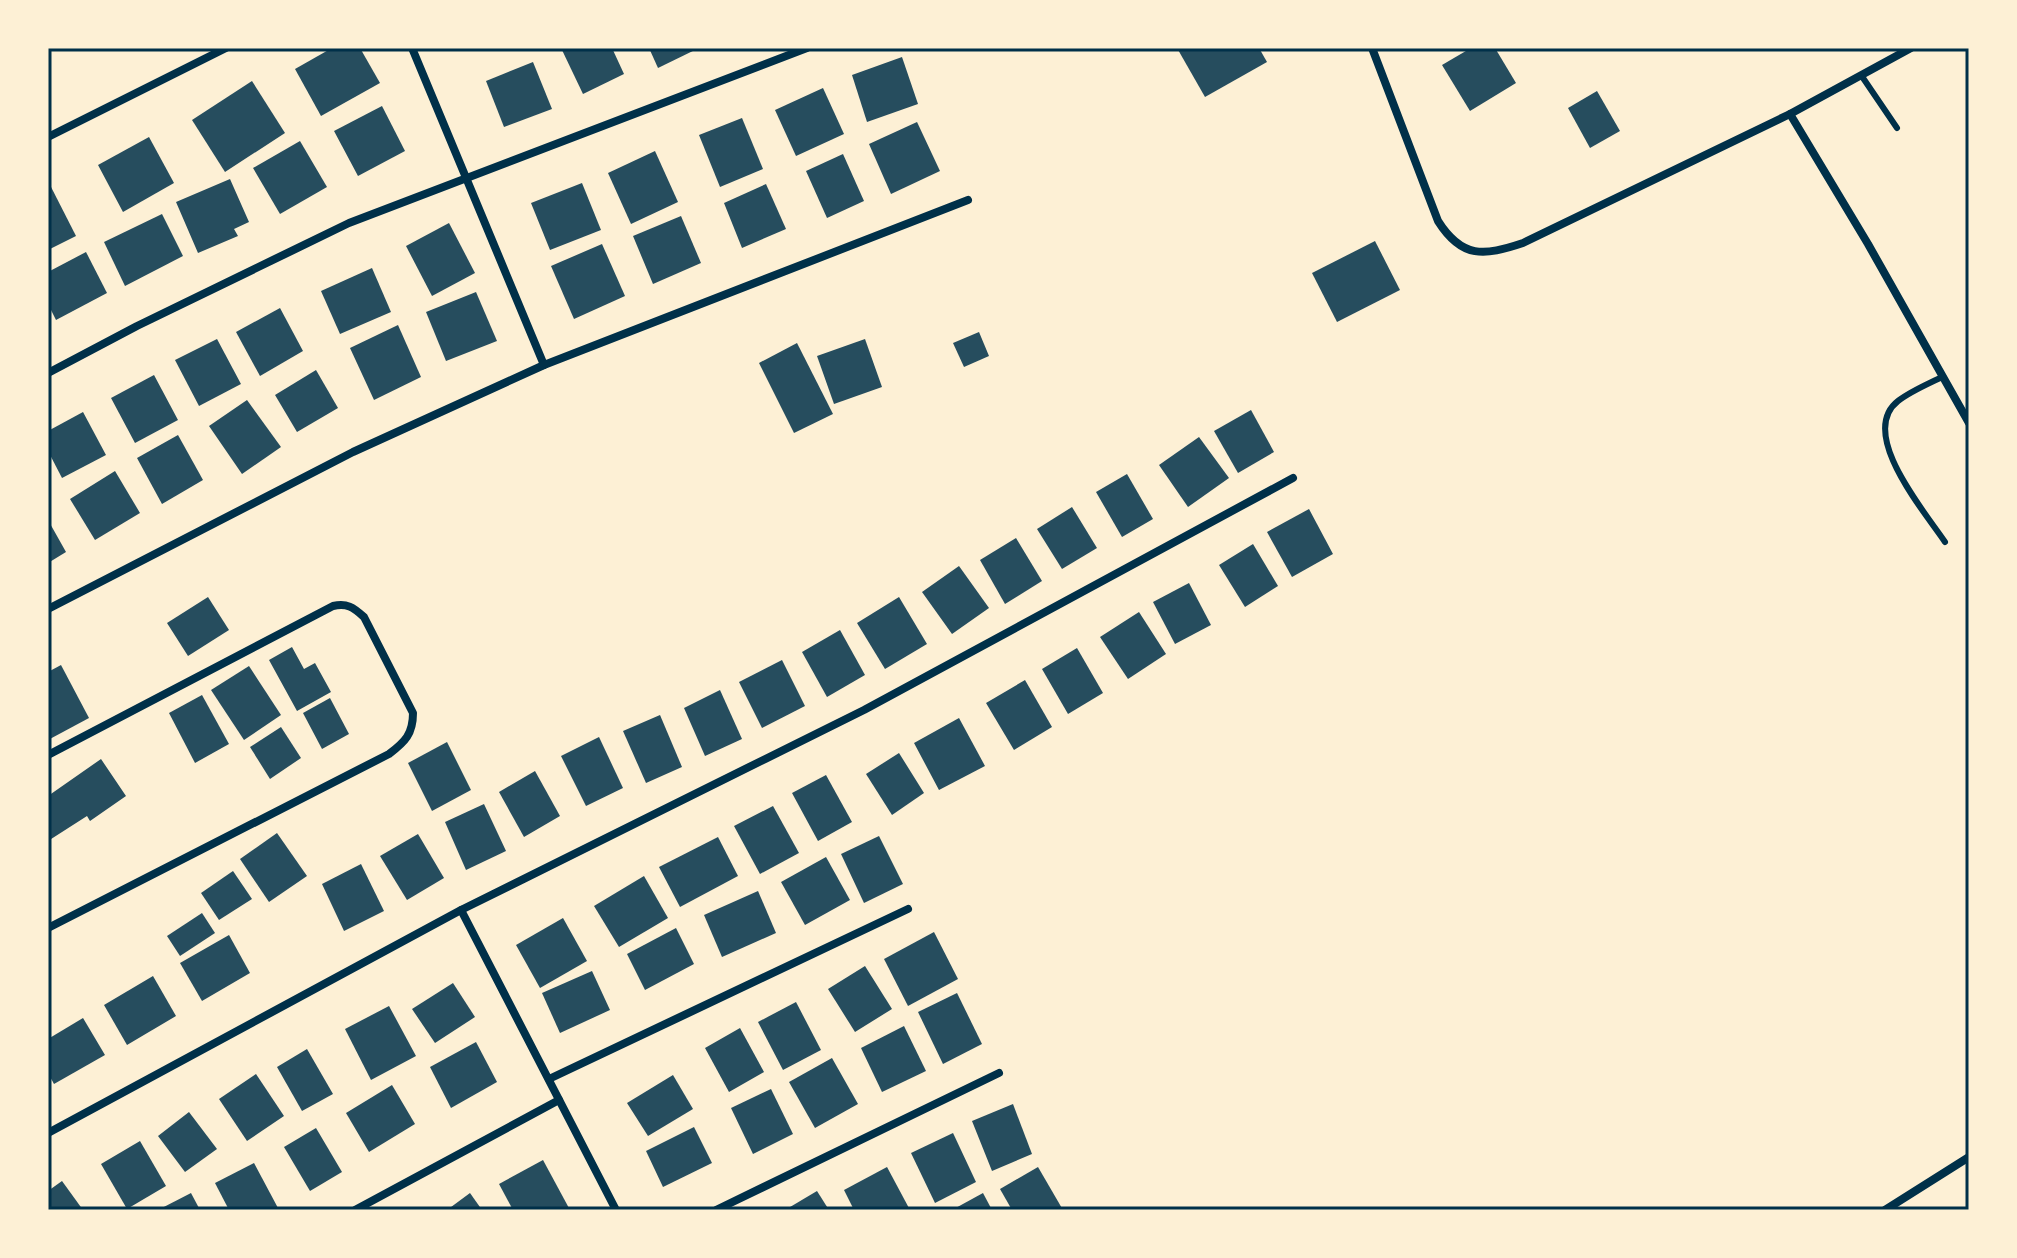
<svg xmlns="http://www.w3.org/2000/svg" width="2017" height="1258" font-family="'Noto Sans',sans-serif">
	<rect width="100%" height="100%" fill="#fdf0d5"/>
	<g fill="#264d5e">
		<polygon points="332,48 360,48 380,83 321,116 295,69"/>
		<polygon points="567,48 612,48 624,74 583,94 562,50"/>
		<polygon points="649,48 699,48 658,68"/>
		<polygon points="1177,48 1259,48 1267,62 1205,97"/>
		<polygon points="1471,48 1495,48 1516,83 1470,111 1442,65"/>
		<polygon points="902,57 918,104 867,122 852,75"/>
		<polygon points="533,62 552,109 504,127 486,81"/>
		<polygon points="252,81 285,133 225,172 192,120"/>
		<polygon points="823,88 844,134 796,156 775,110"/>
		<polygon points="1597,91 1620,131 1590,148 1568,108"/>
		<polygon points="382,106 405,151 358,176 334,131"/>
		<polygon points="742,118 763,169 720,187 699,135"/>
		<polygon points="917,122 940,171 891,194 869,144"/>
		<polygon points="149,137 174,183 123,212 98,165"/>
		<polygon points="300,141 327,187 280,214 253,168"/>
		<polygon points="655,151 678,202 631,224 608,173"/>
		<polygon points="843,154 864,201 827,218 806,171"/>
		<polygon points="230,179 249,222 234,229 238,236 198,253 176,202"/>
		<polygon points="48,181 76,236 48,250"/>
		<polygon points="582,183 601,230 550,250 531,203"/>
		<polygon points="766,184 786,229 742,248 724,203"/>
		<polygon points="162,214 183,256 125,286 104,242"/>
		<polygon points="681,216 701,263 653,284 633,236"/>
		<polygon points="449,223 475,273 432,296 406,246"/>
		<polygon points="1375,241 1400,290 1337,322 1312,273"/>
		<polygon points="602,244 625,296 574,319 551,266"/>
		<polygon points="86,252 107,293 56,320 48,304 48,272"/>
		<polygon points="372,268 391,312 340,334 321,291"/>
		<polygon points="476,292 497,341 446,361 426,312"/>
		<polygon points="280,308 303,351 260,376 236,332"/>
		<polygon points="398,325 421,377 374,400 350,348"/>
		<polygon points="979,332 989,356 964,367 953,343"/>
		<polygon points="217,339 241,384 199,406 175,360"/>
		<polygon points="865,339 882,387 834,404 817,356"/>
		<polygon points="797,343 833,414 794,433 759,363"/>
		<polygon points="316,370 338,408 297,432 275,395"/>
		<polygon points="154,375 178,420 135,443 111,398"/>
		<polygon points="247,400 281,447 242,474 209,426"/>
		<polygon points="1251,410 1274,452 1238,473 1214,431"/>
		<polygon points="83,412 106,455 62,478 48,451 48,431"/>
		<polygon points="178,435 203,480 162,504 137,458"/>
		<polygon points="1199,437 1229,478 1188,507 1159,465"/>
		<polygon points="115,471 140,513 95,540 70,499"/>
		<polygon points="1127,474 1153,519 1122,537 1096,492"/>
		<polygon points="1072,507 1097,548 1062,569 1037,529"/>
		<polygon points="1309,509 1333,554 1292,577 1267,532"/>
		<polygon points="48,520 66,552 48,563"/>
		<polygon points="1016,538 1042,581 1005,604 980,560"/>
		<polygon points="1253,544 1278,586 1245,607 1219,565"/>
		<polygon points="959,566 989,608 952,634 922,592"/>
		<polygon points="1189,583 1211,625 1175,644 1153,602"/>
		<polygon points="208,597 229,630 188,656 167,623"/>
		<polygon points="899,597 927,644 885,669 857,623"/>
		<polygon points="1139,612 1166,654 1128,679 1100,637"/>
		<polygon points="840,630 865,675 827,697 802,652"/>
		<polygon points="292,647 304,669 315,663 331,692 297,711 269,660"/>
		<polygon points="1077,648 1103,693 1068,714 1042,669"/>
		<polygon points="782,660 805,706 762,728 739,682"/>
		<polygon points="61,665 89,718 48,740 48,672"/>
		<polygon points="249,666 281,715 244,740 211,690"/>
		<polygon points="1025,680 1052,727 1014,750 986,703"/>
		<polygon points="720,690 742,739 705,756 684,708"/>
		<polygon points="202,695 229,744 195,763 169,713"/>
		<polygon points="330,698 349,734 322,749 303,713"/>
		<polygon points="660,715 682,767 646,783 623,731"/>
		<polygon points="959,718 985,766 939,790 914,743"/>
		<polygon points="281,727 301,758 270,779 250,747"/>
		<polygon points="599,737 623,788 586,806 561,756"/>
		<polygon points="447,742 471,790 432,811 408,763"/>
		<polygon points="899,753 924,793 892,815 866,774"/>
		<polygon points="101,759 126,796 90,821 87,816 48,841 48,796"/>
		<polygon points="535,771 560,816 524,837 499,792"/>
		<polygon points="826,775 852,822 818,841 792,793"/>
		<polygon points="484,804 506,851 466,870 445,822"/>
		<polygon points="773,806 799,853 760,874 734,826"/>
		<polygon points="277,833 307,876 269,902 240,859"/>
		<polygon points="418,834 444,878 407,900 380,856"/>
		<polygon points="879,836 903,884 864,903 841,854"/>
		<polygon points="718,837 738,876 680,907 659,867"/>
		<polygon points="826,857 850,900 805,925 781,882"/>
		<polygon points="361,864 384,911 344,931 322,884"/>
		<polygon points="233,871 252,899 219,920 201,893"/>
		<polygon points="644,876 668,918 619,947 594,906"/>
		<polygon points="758,891 776,933 722,957 704,915"/>
		<polygon points="202,913 215,933 180,956 167,936"/>
		<polygon points="563,918 587,961 540,988 516,945"/>
		<polygon points="676,928 694,964 645,990 627,954"/>
		<polygon points="934,932 958,979 908,1006 884,959"/>
		<polygon points="229,935 250,973 202,1001 180,963"/>
		<polygon points="865,966 892,1009 855,1032 828,989"/>
		<polygon points="592,971 610,1010 560,1033 542,993"/>
		<polygon points="153,976 176,1016 127,1045 104,1005"/>
		<polygon points="453,983 475,1017 435,1043 412,1009"/>
		<polygon points="957,993 982,1044 943,1064 918,1012"/>
		<polygon points="796,1002 821,1050 783,1070 758,1022"/>
		<polygon points="389,1006 416,1056 371,1080 345,1029"/>
		<polygon points="83,1018 105,1055 54,1084 48,1073 48,1039"/>
		<polygon points="904,1026 926,1071 882,1092 861,1048"/>
		<polygon points="740,1028 764,1072 729,1092 705,1048"/>
		<polygon points="476,1042 497,1082 451,1108 430,1067"/>
		<polygon points="307,1049 333,1094 302,1111 277,1067"/>
		<polygon points="832,1058 858,1104 815,1128 789,1082"/>
		<polygon points="256,1074 284,1116 247,1141 219,1099"/>
		<polygon points="673,1075 693,1109 648,1136 627,1103"/>
		<polygon points="392,1085 415,1124 369,1152 346,1113"/>
		<polygon points="771,1089 793,1134 753,1154 731,1108"/>
		<polygon points="1013,1104 1032,1154 992,1171 972,1121"/>
		<polygon points="189,1112 217,1149 185,1172 158,1136"/>
		<polygon points="694,1127 712,1163 663,1187 646,1151"/>
		<polygon points="316,1128 342,1172 310,1191 284,1147"/>
		<polygon points="953,1133 976,1182 935,1203 911,1153"/>
		<polygon points="140,1141 166,1186 127,1209 101,1164"/>
		<polygon points="543,1160 570,1210 513,1210 499,1184"/>
		<polygon points="254,1163 278,1208 273,1210 229,1210 215,1183"/>
		<polygon points="887,1167 910,1210 854,1210 844,1190"/>
		<polygon points="1038,1167 1063,1210 1012,1210 1000,1189"/>
		<polygon points="62,1181 83,1210 48,1210 48,1191"/>
		<polygon points="817,1191 829,1210 785,1210"/>
		<polygon points="191,1193 200,1210 158,1210"/>
		<polygon points="470,1193 482,1210 447,1210"/>
		<polygon points="983,1193 992,1210 952,1210"/>
	</g>
	<g fill="none" stroke-linecap="round" stroke-linejoin="round">
		<g stroke="#003049" stroke-width="6">
			<polyline points="1861,75 1897,128"/>
			<path d="M1942 377C1928 384 1911 391 1898 401 1857 433 1925 512 1945 542"/>
		</g>
		<g stroke="#003049" stroke-width="8">
			<polyline points="412,48 544,365"/>
			<path d="M1372 48 1438 221C1462 259 1484 256 1523 243L1790 114 1911 48"/>
			<polyline points="1790,114 1868,244 1969,423"/>
			<polyline points="48,137 226,48"/>
			<polyline points="48,373 137,326 349,223 807,48"/>
			<polyline points="48,609 353,452 544,365 968,200"/>
			<path d="M48 755 333 606C347 603 353 607 364 617L413 713C413 734 405 742 389 754L48 928"/>
			<polyline points="461,910 616,1210"/>
			<polyline points="549,1079 908,909"/>
			<polyline points="48,1133 461,910 864,710 1293,478"/>
			<polyline points="355,1210 559,1100"/>
			<polyline points="716,1210 999,1073"/>
			<polyline points="1885,1210 1969,1157"/>
		</g>
	</g>
	<rect width="2017" height="1258" fill="none" stroke="#fdf0d5" stroke-width="100"/>
	<rect x="50" y="50" width="1917" height="1158" fill="none" stroke="#003049" stroke-width="3"/>
</svg>
